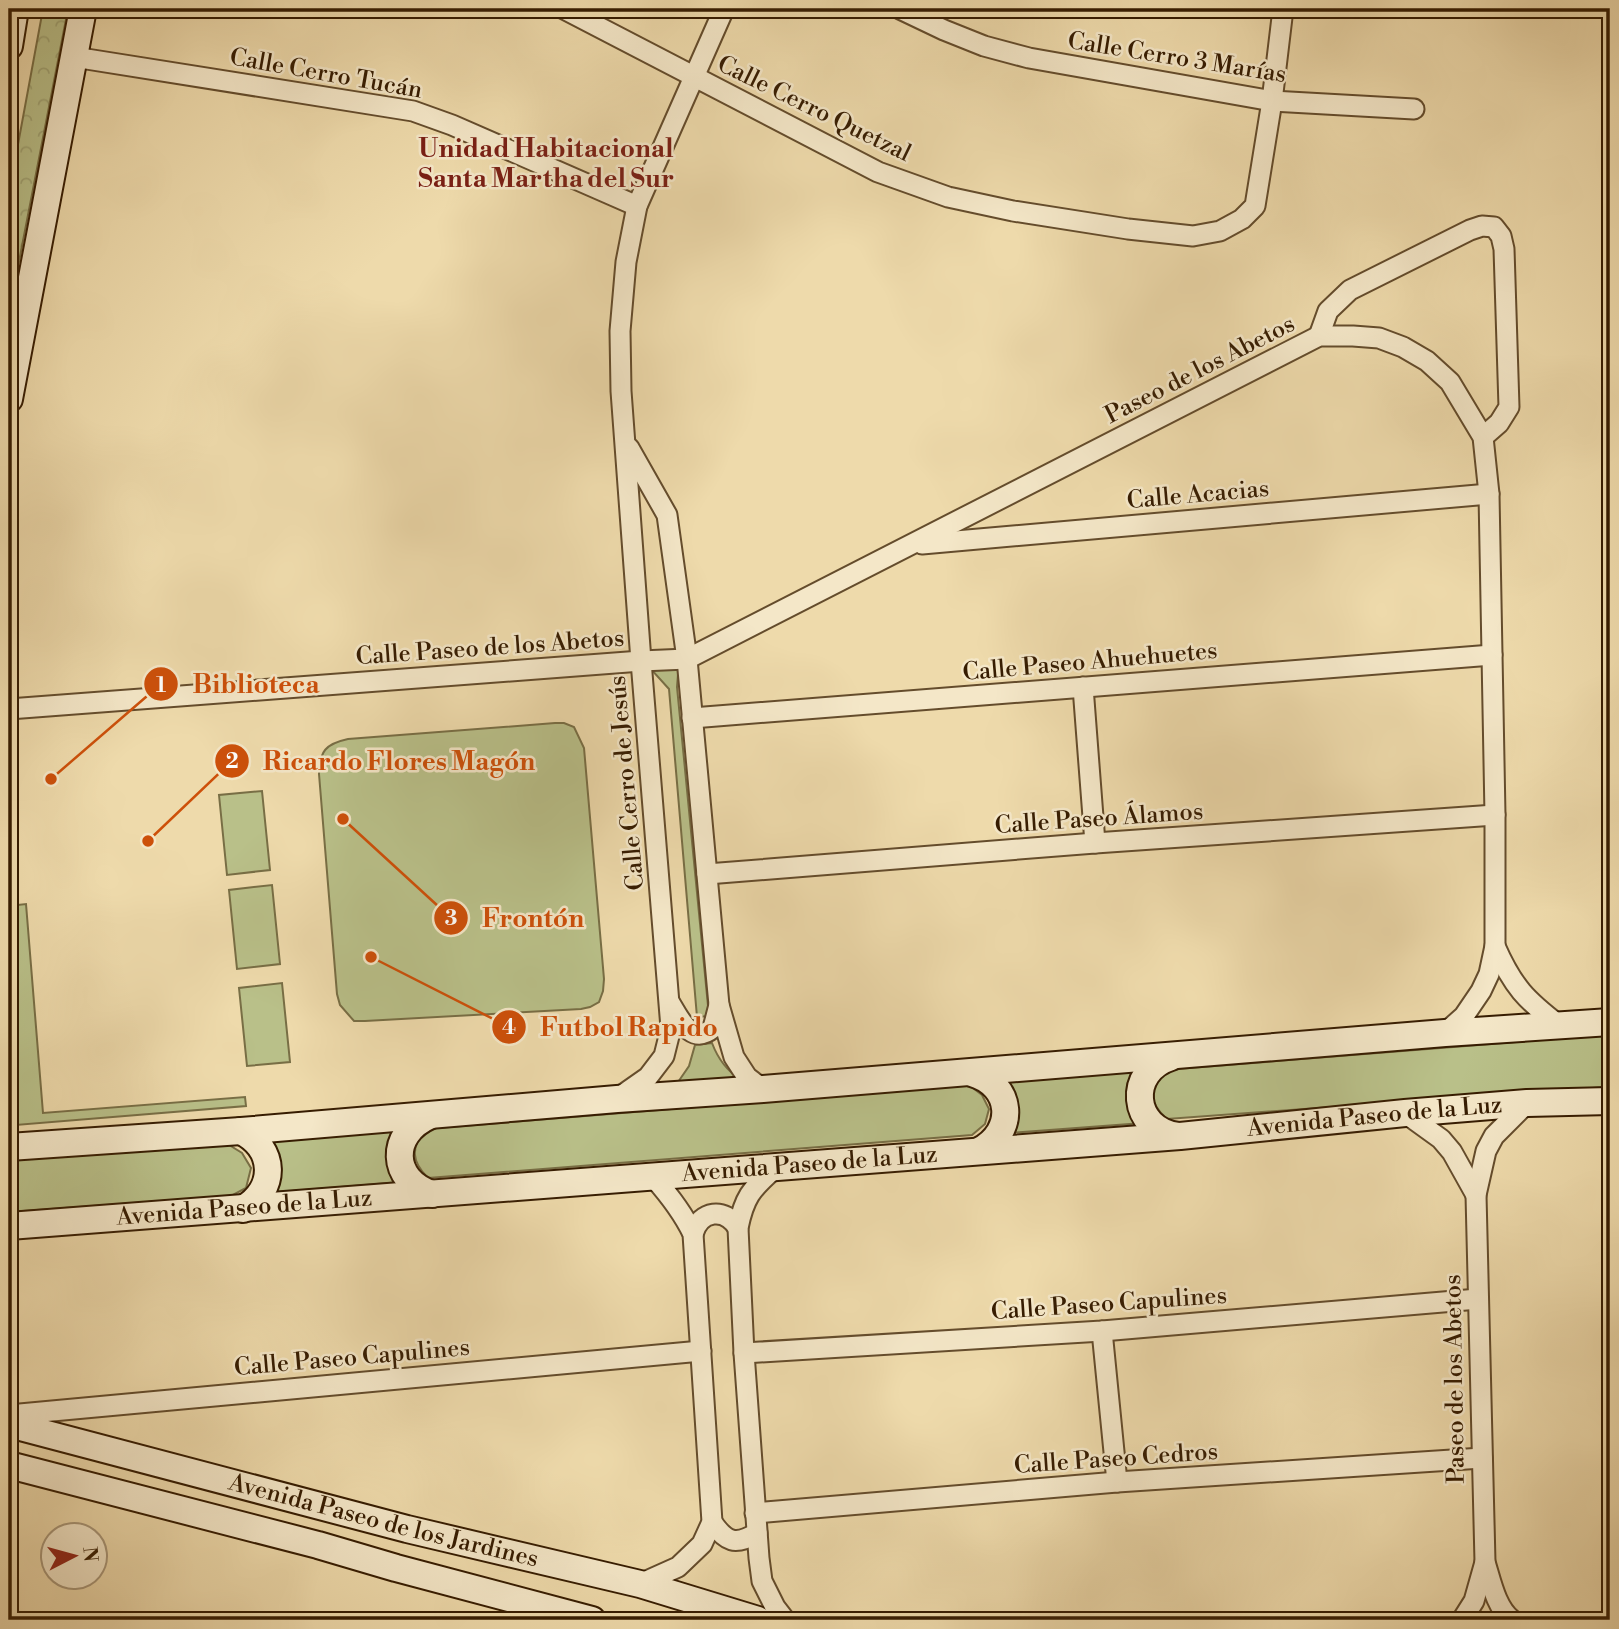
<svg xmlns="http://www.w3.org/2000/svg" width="1619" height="1629" font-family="'Libre Bodoni',serif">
	<defs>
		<pattern id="park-crowns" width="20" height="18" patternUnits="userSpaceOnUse" patternTransform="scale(1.75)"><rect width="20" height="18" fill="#b9c089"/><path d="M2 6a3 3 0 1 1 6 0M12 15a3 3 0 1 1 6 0" fill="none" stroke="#a0a474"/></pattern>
	</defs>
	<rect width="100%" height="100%" fill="#eedaab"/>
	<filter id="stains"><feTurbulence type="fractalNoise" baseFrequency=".00286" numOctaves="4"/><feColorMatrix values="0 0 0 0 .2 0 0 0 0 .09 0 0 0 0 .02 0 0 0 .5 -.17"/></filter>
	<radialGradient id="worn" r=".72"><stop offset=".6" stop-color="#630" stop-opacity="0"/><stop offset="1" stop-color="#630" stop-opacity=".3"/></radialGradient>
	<g fill="#b9c089" stroke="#786e45" stroke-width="2">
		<polygon points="679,662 677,687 709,1016 697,1017 669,689 649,667"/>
		<path d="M555 723H564L574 727 584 748 604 979 603 991 599 1002 590 1007 581 1009 365 1021H354L340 1005 337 994 319 774C320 751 325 744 348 739Z"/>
		<polygon points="262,791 270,870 227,875 219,795"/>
		<polygon points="272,885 280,964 237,969 229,890"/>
		<polygon points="26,904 43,1113 245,1097 246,1106 16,1125 9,1051 9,906"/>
		<polygon points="282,983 290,1062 247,1066 239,988"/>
		<path d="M1603 1035 1610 1047V1079L1606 1087 1167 1119C1147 1101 1150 1092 1164 1070Z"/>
		<path d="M712 1043C718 1059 727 1071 741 1080L676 1085 689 1066 695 1045Z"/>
		<polygon points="1139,1071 1143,1123 1008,1133 1004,1082"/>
		<path d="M969 1085 982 1095 989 1109 985 1124 972 1135 428 1178C411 1161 411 1148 425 1129Z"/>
		<polygon points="397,1131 401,1182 267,1193 263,1141"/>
		<polygon points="226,1143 242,1153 251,1168 246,1188 231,1196 9,1212 9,1157"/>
	</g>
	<polygon fill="url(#park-crowns)" stroke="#786e45" stroke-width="2" points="43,9 68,9 9,313 9,193"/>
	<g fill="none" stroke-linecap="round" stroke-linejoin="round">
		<g stroke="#644c2c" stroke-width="23">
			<g id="street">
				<polyline points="564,9 878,172 948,197 1013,211 1128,229 1193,236 1220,231 1242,219 1255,206 1272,101 1283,9"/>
				<polyline points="900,9 944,30 984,46 1029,58 1272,101 1414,109"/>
				<polyline points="74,57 413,111 452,125 637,206"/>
				<polyline points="1319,336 1328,311 1350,290 1470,230 1482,226 1494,227 1501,236 1504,249 1509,407 1499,423 1483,437"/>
				<polyline points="629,448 667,515 687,659 719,1005 734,1057 747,1077 763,1089"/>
				<polyline points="922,544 1489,494"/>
				<polyline points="1083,687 1095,843"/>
				<polyline points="9,709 641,661 687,659 1319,336 1353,336 1379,338 1403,347 1427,361 1450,382 1483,437 1489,494 1495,815 1495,946 1489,974 1481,991 1464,1016 1445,1033"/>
				<polyline points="692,718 1492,655"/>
				<polyline points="707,874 1095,843 1495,815"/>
				<path d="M1495 946C1513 987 1526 1000 1560 1026"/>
				<path d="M670 1003C680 1019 691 1046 713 1028L719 1005"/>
				<polyline points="618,1098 648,1077 664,1056 671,1028 641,661 621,391 620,331 626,262 637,206 724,9"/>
				<polyline points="1405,1113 1441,1139 1452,1152 1476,1195"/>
				<path d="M774 1169C751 1189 744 1198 738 1228L744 1353 759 1558 762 1581 775 1607 785 1620"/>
				<path d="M693 1234C700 1210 725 1207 738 1228"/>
				<polyline points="1102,1331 1117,1482"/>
				<polyline points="744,1353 1102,1331 1478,1299"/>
				<polyline points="9,1415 701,1351"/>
				<polyline points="755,1513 1117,1482 1482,1458"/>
				<path d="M712 1522C726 1542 735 1546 757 1533"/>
				<path d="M640 1584 678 1567 702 1544 712 1522 693 1234C683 1213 669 1195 654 1178"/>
				<polyline points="1462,1620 1474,1601 1485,1562"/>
				<path d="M1512 1620C1496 1608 1491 1581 1485 1562L1476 1195 1486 1151 1494 1136 1527 1103"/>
			</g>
		</g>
		<g stroke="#361c01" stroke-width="30">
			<g id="secondary">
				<polyline points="9,46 15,9"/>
				<polyline points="9,399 83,9"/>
				<path d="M1171 1057C1126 1071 1131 1130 1178 1136"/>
				<path d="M972 1073C1013 1085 1017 1131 979 1151"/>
				<path d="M429 1116C389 1134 390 1180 432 1194"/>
				<path d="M241 1131C276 1149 277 1189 243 1209"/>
				<polyline points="9,1147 241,1131 617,1099 763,1089 1445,1033 1610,1022"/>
				<path id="s1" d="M9 1226 1180 1136 1405 1113 1527 1103 1610 1101"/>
				<path id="s2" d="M9 1424 407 1529 640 1584 758 1620"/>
				<polyline points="9,1465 318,1545 396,1568 592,1620"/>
			</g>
		</g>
		<use href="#street" stroke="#f4e7c8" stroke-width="19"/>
		<use href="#secondary" stroke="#f4e7c8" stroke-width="26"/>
	</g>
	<g text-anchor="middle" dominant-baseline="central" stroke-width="5" stroke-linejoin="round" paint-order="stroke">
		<g font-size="24" fill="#361c01" stroke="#f4e7c8">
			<text transform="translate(1177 58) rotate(9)">Calle Cerro 3 Marías</text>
			<text transform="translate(326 74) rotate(10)">Calle Cerro Tucán</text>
			<text transform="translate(814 109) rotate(26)">Calle Cerro Quetzal</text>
			<text transform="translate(1200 370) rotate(-27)">Paseo de los Abetos</text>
			<text transform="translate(1198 495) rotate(-5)">Calle Acacias</text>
			<text transform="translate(490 648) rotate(-4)">Calle Paseo de los Abetos</text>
			<text transform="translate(1090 662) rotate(-5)">Calle Paseo Ahuehuetes</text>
			<text transform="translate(627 783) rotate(-95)">Calle Cerro de Jesús</text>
			<text transform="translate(1099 819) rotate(-4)">Calle Paseo Álamos</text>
			<text stroke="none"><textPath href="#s1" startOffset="1370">Avenida Paseo de la Luz</textPath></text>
			<text stroke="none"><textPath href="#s1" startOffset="803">Avenida Paseo de la Luz</textPath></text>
			<text stroke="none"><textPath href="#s1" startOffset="236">Avenida Paseo de la Luz</textPath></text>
			<text transform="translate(1109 1304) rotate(-4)">Calle Paseo Capulines</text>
			<text transform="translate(352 1358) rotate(-5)">Calle Paseo Capulines</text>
			<text transform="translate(1455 1379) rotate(-91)">Paseo de los Abetos</text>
			<text transform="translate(1116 1459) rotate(-4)">Calle Paseo Cedros</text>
			<text stroke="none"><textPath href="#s2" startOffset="387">Avenida Paseo de los Jardines</textPath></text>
		</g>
		<g font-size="26" font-weight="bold" fill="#7a1f14" stroke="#f4e7c8">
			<text x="546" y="149">Unidad Habitacional<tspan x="546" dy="30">Santa Martha del Sur</tspan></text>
		</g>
	</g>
	<path fill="none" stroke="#cd500a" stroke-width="2.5" d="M51 779L161 684M148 841L232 761M343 819L451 918M371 957L509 1027"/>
	<g fill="#cd500a" stroke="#f4e7c8" stroke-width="2.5">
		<circle cx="51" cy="779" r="7"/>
		<circle cx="148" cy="841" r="7"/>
		<circle cx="343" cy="819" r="7"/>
		<circle cx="371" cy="957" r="7"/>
		<circle cx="161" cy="684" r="18"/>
		<circle cx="232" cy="761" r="18"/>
		<circle cx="451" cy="918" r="18"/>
		<circle cx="509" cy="1027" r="18"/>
	</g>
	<g font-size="21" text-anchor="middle" font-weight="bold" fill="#fff">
		<text x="161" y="692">1</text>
		<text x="232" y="768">2</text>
		<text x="451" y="925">3</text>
		<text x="509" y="1034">4</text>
	</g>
	<g font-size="26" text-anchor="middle" font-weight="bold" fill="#cd500a" stroke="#f4e7c8" stroke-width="5" stroke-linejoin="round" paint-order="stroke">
		<text x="256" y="693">Biblioteca</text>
		<text x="399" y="770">Ricardo Flores Magón</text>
		<text x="533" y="927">Frontón</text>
		<text x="629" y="1036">Futbol Rapido</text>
	</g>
	<rect width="1619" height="1629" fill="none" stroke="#eedaab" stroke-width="35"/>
	<rect x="10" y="10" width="1598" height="1608" fill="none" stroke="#361c01" stroke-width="3.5"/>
	<rect x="18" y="18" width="1584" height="1594" fill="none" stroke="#361c01" stroke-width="2"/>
	<g transform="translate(74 1556) rotate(84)"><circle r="33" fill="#f4e7c8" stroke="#a89678" stroke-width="2"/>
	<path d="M0-5L12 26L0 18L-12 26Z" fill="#8f2418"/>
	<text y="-10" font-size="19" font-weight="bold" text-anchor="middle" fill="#361c01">N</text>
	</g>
	<rect width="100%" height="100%" filter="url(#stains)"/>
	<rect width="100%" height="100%" fill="url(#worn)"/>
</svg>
